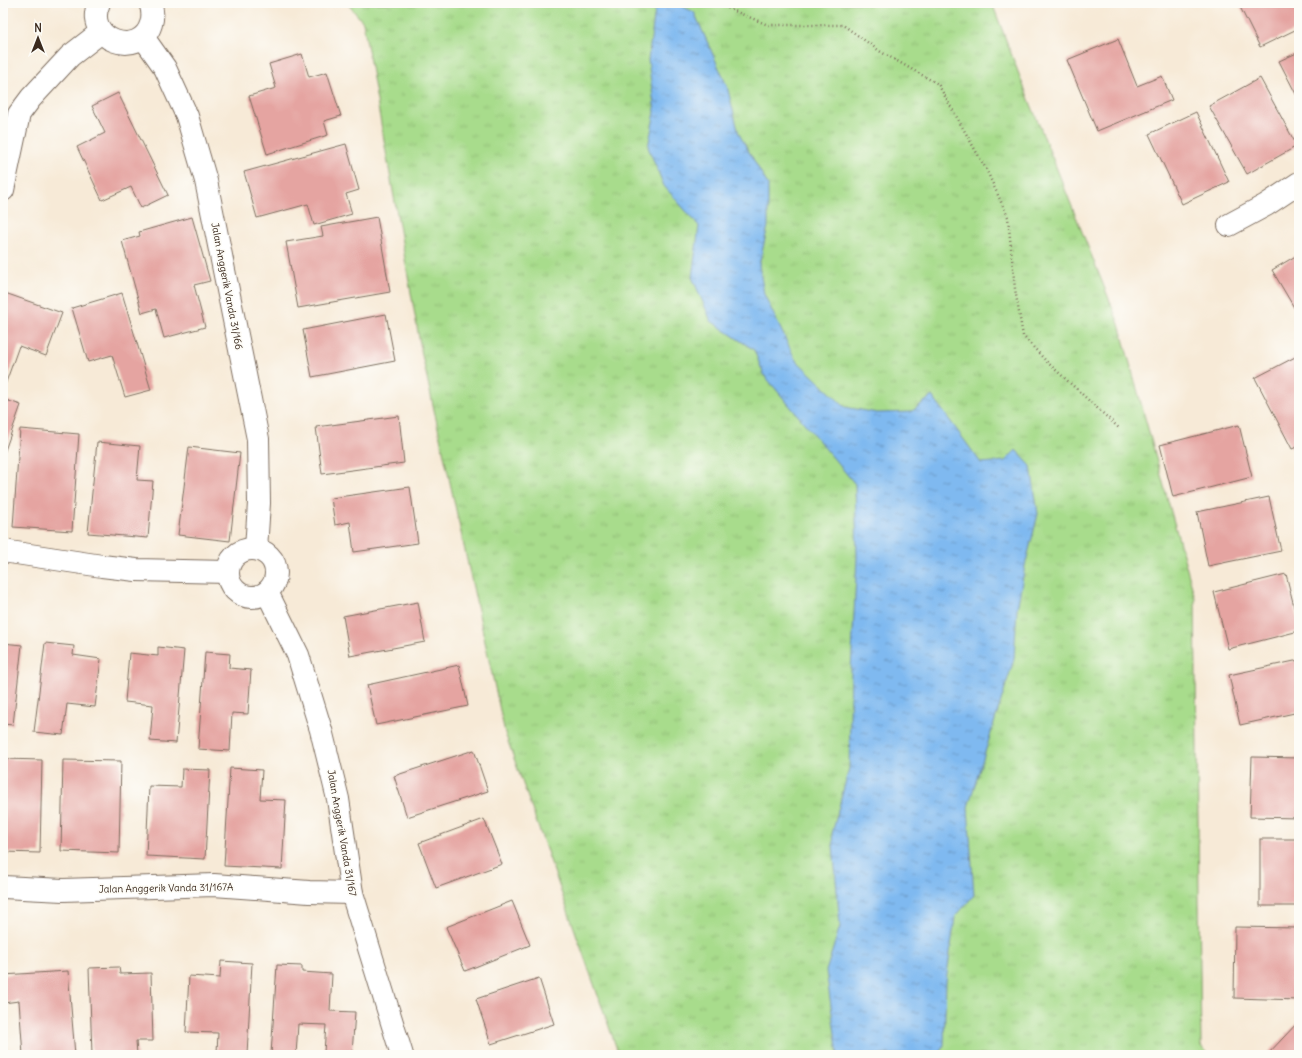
<svg xmlns="http://www.w3.org/2000/svg" width="1302" height="1058" font-family="Delius,sans-serif">
	<defs>
		<pattern id="grass-tufts" width="24" height="20" patternUnits="userSpaceOnUse"><rect width="24" height="20" fill="#a8dc8c"/><path d="M3 7l-1-3M5 7V3M7 7l1-3M15 17l-1-3M17 17v-4M19 17l1-3" fill="none" stroke="#92bd78"/></pattern>
		<pattern id="water-ripples" width="26" height="14" patternUnits="userSpaceOnUse"><rect width="26" height="14" fill="#7fb9f0"/><path d="M2 4q2-2 4 0t4 0M15 11q2-2 4 0t4 0" fill="none" stroke="#6997c2"/></pattern>
	</defs>
	<rect width="100%" height="100%" fill="#fdfcf7"/>
	<filter id="ink" filterUnits="userSpaceOnUse"><feTurbulence type="fractalNoise" baseFrequency=".025" numOctaves="2"/><feDisplacementMap in="SourceGraphic" scale="8" xChannelSelector="R" yChannelSelector="G"/><feConvolveMatrix kernelMatrix="1 2 1 2 8 2 1 2 1" color-interpolation-filters="sRGB"/></filter>
	<filter id="wash" filterUnits="userSpaceOnUse"><feTurbulence type="fractalNoise" baseFrequency=".012" numOctaves="4" result="noise"/><feDisplacementMap in="SourceGraphic" scale="16" xChannelSelector="R" yChannelSelector="G"/><feGaussianBlur stdDeviation="0.9" result="paint"/><feColorMatrix in="noise" values="0 0 0 0 0 0 0 0 0 0 0 0 0 0 0 0 0 1.4 0 .05"/><feComposite in="paint" operator="in"/></filter>
	<g filter="url(#wash)">
		<rect width="100%" height="100%" fill="#f7ead7"/>
		<polygon fill="url(#grass-tufts)" stroke="#728355" points="347,3 992,3 1020,77 1119,324 1195,598 1201,1046 1210,1055 619,1055 505,733 422,355 363,22"/>
		<polygon fill="url(#water-ripples)" stroke="#5d7287" points="656,3 675,3 694,12 727,86 739,134 768,185 768,226 759,265 764,294 795,359 845,407 877,413 911,412 932,396 981,463 1005,461 1016,450 1031,466 1038,514 1025,566 1017,609 1014,659 968,807 974,895 955,917 946,982 944,1045 938,1055 838,1055 826,971 840,926 832,834 849,768 851,670 857,557 855,484 764,375 754,350 711,321 692,277 699,226 664,186 648,147 655,112 648,60"/>
		<g id="blocks">
			<g fill="#e5a4a1">
				<polygon points="1238,3 1299,3 1299,28 1260,47"/>
				<polygon points="1118,39 1137,86 1162,76 1172,100 1097,131 1067,60"/>
				<polygon points="1299,52 1299,100 1279,61"/>
				<polygon points="302,54 309,77 327,72 341,116 324,121 328,135 267,154 249,96 276,88 269,64"/>
				<polygon points="1260,78 1297,146 1247,174 1209,106"/>
				<polygon points="118,93 168,195 141,208 131,187 102,200 77,147 105,133 92,106"/>
				<polygon points="1196,112 1229,182 1182,204 1149,134"/>
				<polygon points="346,144 359,190 346,194 352,214 314,225 308,204 257,218 244,172"/>
				<polygon points="192,217 210,281 194,285 205,327 164,338 156,309 142,313 122,241 140,236 139,232"/>
				<polygon points="377,217 390,292 298,308 286,242 323,236 321,227"/>
				<polygon points="1299,254 1299,316 1272,270"/>
				<polygon points="5,293 62,313 46,356 19,346 5,385 3,384 3,299"/>
				<polygon points="122,293 151,390 125,397 112,355 88,362 72,308"/>
				<polygon points="386,314 395,361 312,377 303,330"/>
				<polygon points="1299,355 1299,446 1292,449 1255,378"/>
				<polygon points="3,399 21,405 3,456"/>
				<polygon points="399,416 404,463 322,474 316,427"/>
				<polygon points="1239,425 1252,477 1173,497 1160,445"/>
				<polygon points="20,429 79,434 72,531 13,527"/>
				<polygon points="97,442 140,446 137,480 153,481 148,538 88,533"/>
				<polygon points="189,447 240,453 230,541 178,535"/>
				<polygon points="410,487 418,543 354,552 350,522 335,525 331,498"/>
				<polygon points="1269,497 1281,551 1208,566 1197,512"/>
				<polygon points="1286,574 1299,627 1299,631 1228,649 1214,592"/>
				<polygon points="418,602 425,642 350,656 343,616"/>
				<polygon points="3,643 22,645 13,725 3,724"/>
				<polygon points="45,643 74,646 73,655 101,659 95,707 67,704 63,735 34,732"/>
				<polygon points="158,647 184,650 176,743 150,741 153,705 125,702 129,653 158,656"/>
				<polygon points="205,652 230,654 229,668 251,670 248,714 232,713 230,751 198,749"/>
				<polygon points="1299,660 1299,712 1240,725 1229,675"/>
				<polygon points="459,665 468,706 376,725 367,685"/>
				<polygon points="474,750 488,791 407,817 394,776"/>
				<polygon points="1252,757 1299,758 1299,818 1250,817"/>
				<polygon points="3,759 42,760 40,853 3,852"/>
				<polygon points="63,760 121,761 119,853 61,851"/>
				<polygon points="230,768 262,770 260,799 286,800 282,869 224,866"/>
				<polygon points="182,769 210,770 205,859 146,856 149,786 181,787"/>
				<polygon points="484,819 502,864 436,888 419,843"/>
				<rect x="1260" y="839" width="39" height="67"/>
				<polygon points="512,901 530,945 465,971 446,927"/>
				<polygon points="1235,927 1299,928 1299,1000 1234,998"/>
				<polygon points="221,961 252,963 247,1054 217,1052 218,1033 186,1032 189,976 220,978"/>
				<polygon points="277,965 302,966 302,972 332,974 330,1011 355,1012 352,1053 324,1052 326,1025 298,1024 296,1055 271,1054"/>
				<polygon points="119,967 120,974 151,973 153,1041 136,1041 137,1055 92,1055 89,968"/>
				<polygon points="68,971 75,1055 23,1055 19,1001 3,1003 3,975"/>
				<polygon points="539,978 554,1024 491,1044 476,999"/>
				<polygon points="1299,1021 1299,1055 1267,1055"/>
			</g>
		</g>
	</g>
	<g filter="url(#ink)">
		<use href="#blocks" fill-opacity="0" stroke="#7d6d5f" stroke-width="1"/>
		<g fill="none" stroke-linecap="round" stroke-linejoin="round">
			<g stroke="#7d6d5f" stroke-width="24">
				<g id="minor">
					<path d="M99 3C82 40 140 60 151 24 153 17 153 10 150 3"/>
					<polyline points="143,37 165,68 187,116 206,181 258,439 259,503 256,549"/>
					<polyline points="3,190 19,114 31,98 70,56 101,32"/>
					<polyline points="1229,225 1266,205 1299,183"/>
					<circle cx="252" cy="573" r="24"/>
					<polyline points="3,551 102,566 136,570 228,572"/>
					<polyline points="267,592 298,655 321,730 338,799 352,893 402,1055"/>
					<polyline points="3,887 63,890 214,885 309,892 352,893"/>
				</g>
			</g>
			<polyline stroke="#7d6d5f" stroke-width="2.5" stroke-dasharray="1 3" stroke-linecap="butt" points="722,3 725,7 768,25 843,25 881,52 938,84 986,169 1008,217 1015,289 1023,336 1046,361 1120,429"/>
			<use href="#minor" stroke="#fff" stroke-width="22"/>
		</g>
	</g>
	<g text-anchor="middle" dominant-baseline="central" stroke-width="3.5" stroke-linejoin="round" paint-order="stroke">
		<g font-size="10" fill="#3b2a1e" stroke="#fdfcf7">
			<text transform="translate(227 286) rotate(79)">Jalan Anggerik Vanda 31/166</text>
			<text transform="translate(342 833) rotate(80)">Jalan Anggerik Vanda 31/167</text>
			<text transform="translate(166 888) rotate(-1)">Jalan Anggerik Vanda 31/167A</text>
		</g>
	</g>
	<rect width="1302" height="1058" fill="none" stroke="#fdfcf7" stroke-width="16"/>
	<g transform="translate(38 38)" stroke="#fdfcf7" stroke-width="3" paint-order="stroke">
	<path d="M0-3L7 15L0 10L-7 15Z" fill="#3b2a1e"/>
	<text y="-6" font-size="11" font-weight="bold" text-anchor="middle" fill="#3b2a1e">N</text>
	</g>
</svg>
